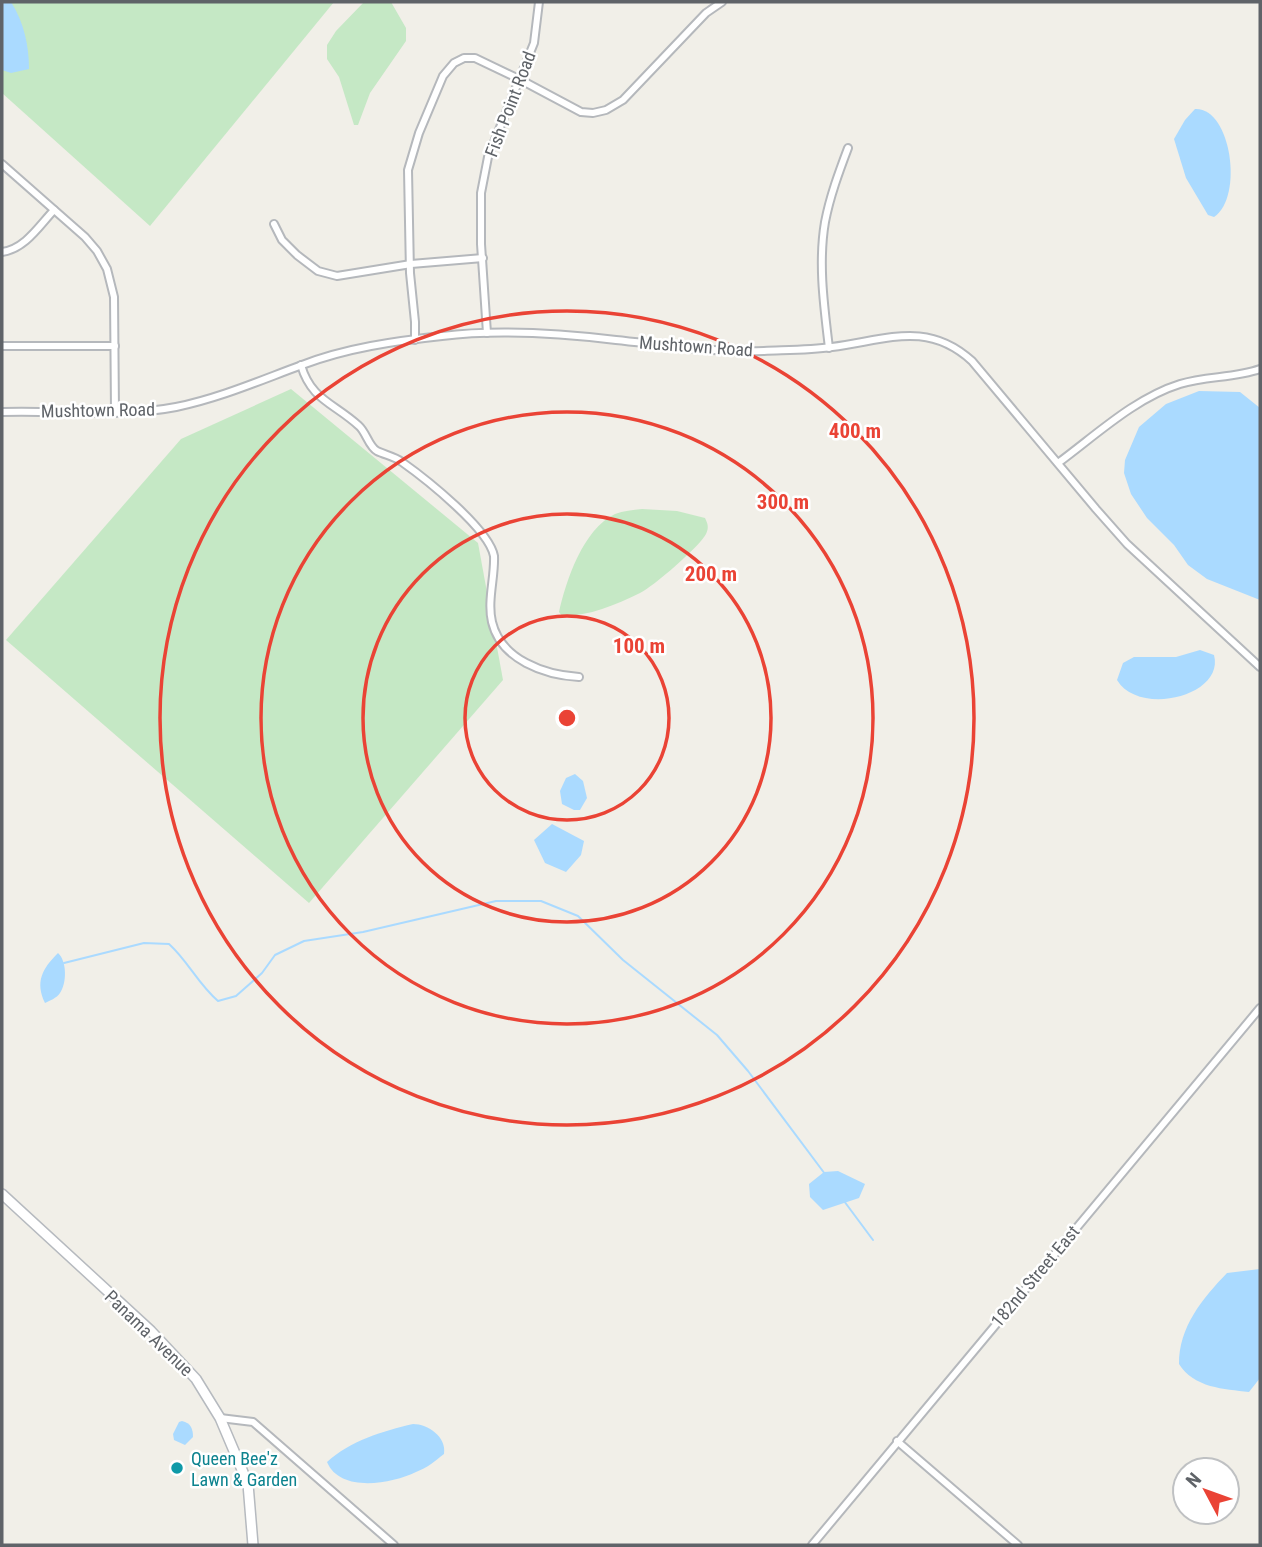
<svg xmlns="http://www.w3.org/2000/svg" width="1262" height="1547" font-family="'Roboto Condensed',sans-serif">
	<rect width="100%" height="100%" fill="#f1efe8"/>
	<g fill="#c5e8c5">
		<polygon points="2,2 334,2 150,226 2,93"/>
		<polygon points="364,2 391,2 406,28 406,41 370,93 358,125 354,125 339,77 327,59 327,45 336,31"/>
		<polygon points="291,389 478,543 503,680 309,903 6,640 181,439"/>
		<path d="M642 509 677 511 705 518C708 524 709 528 706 534 700 546 653 587 640 593 615 605 590 616 562 616L559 612C566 581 583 529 615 514 623 511 633 510 642 509Z"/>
	</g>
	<g fill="#aadaff">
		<path d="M2 2H11C24 22 29 46 29 69L11 73 2 70Z"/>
		<path d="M1195 109C1231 107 1244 197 1214 217L1208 215 1186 178 1174 139 1185 120Z"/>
		<polygon points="1199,391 1240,392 1260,408 1260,600 1207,579 1188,565 1174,545 1147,518 1131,494 1124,473 1125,460 1139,427 1166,404"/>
		<path d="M1200 650 1214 655C1225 696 1139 717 1117 680L1123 663 1134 657H1176Z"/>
		<polygon points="575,774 583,781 587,798 580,810 574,810 562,804 560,791 566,778"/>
		<polygon points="552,824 584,841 581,855 566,872 545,863 534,840"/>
		<path d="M58 953C67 961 67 983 60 993 57 998 49 1001 45 1003 35 982 42 969 58 953Z"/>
		<polygon points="838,1171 865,1184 859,1198 823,1210 810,1197 809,1184 824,1172"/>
		<path d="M1260 1269V1378L1249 1392C1224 1389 1194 1388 1179 1364 1179 1327 1202 1299 1227 1273Z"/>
		<path d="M182 1421C191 1423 193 1429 193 1437L185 1445 174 1440 173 1434 179 1422Z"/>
		<path d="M413 1424C428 1424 447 1437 444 1454 435 1461 427 1468 416 1472 391 1484 340 1493 327 1462 350 1441 383 1431 413 1424Z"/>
	</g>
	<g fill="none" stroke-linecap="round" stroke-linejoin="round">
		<g stroke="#aadaff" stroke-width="2">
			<path d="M64 963 144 943 169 944C188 961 198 984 218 1001L236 996 262 973 275 955 304 941 363 932 496 901H541L578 916 623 960 717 1035 748 1071 825 1174"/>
			<polyline points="844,1201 873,1240"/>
		</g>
		<g stroke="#b5b8bc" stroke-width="10">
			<g id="minor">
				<polyline points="2,164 85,237 97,251 107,269 114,297 115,412"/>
				<polyline points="274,224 282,240 297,255 318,271 337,276 411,264 483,258"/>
				<path d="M2 252C25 249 39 226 54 210"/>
				<polyline points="487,333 481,244 481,193 488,157 534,43 539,2"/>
				<polyline points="415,340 415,322 410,273 408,170 419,133 443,76 454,63 464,58 475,58 519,79 581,112 593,113 606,110 623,100 706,13 722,2"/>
				<polyline points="2,346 115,346"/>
				<path d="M829 348C824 306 818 263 825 222 830 196 839 172 848 148"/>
				<path d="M301 365C311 400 334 403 359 426 366 432 369 447 377 451 385 455 394 456 402 462 426 479 489 529 494 556 495 577 487 601 492 622 501 660 545 675 579 677"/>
				<path d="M2 412C59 410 120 418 176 407 220 398 261 380 302 365 346 348 395 341 442 336 499 329 558 333 616 340 664 345 715 353 764 351 786 350 810 350 832 347 887 340 927 320 972 361L1096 509 1127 544 1260 667"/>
				<path d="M1058 463C1096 435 1135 398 1180 384 1206 376 1235 378 1260 369"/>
				<polyline points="220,1418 253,1422 394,1545"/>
				<polyline points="897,1441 1018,1545"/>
				<polyline points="812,1545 1260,1008"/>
			</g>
		</g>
		<g stroke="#b6babf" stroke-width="12">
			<polyline id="secondary" points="2,1194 151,1331 196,1379 220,1418 248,1484 253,1545"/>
		</g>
		<use href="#minor" stroke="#fff" stroke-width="6"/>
		<use href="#secondary" stroke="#fff" stroke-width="9"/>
	</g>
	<g fill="none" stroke="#ea4335" stroke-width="3.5">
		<circle cx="567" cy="718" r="102"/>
		<circle cx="567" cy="718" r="204"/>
		<circle cx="567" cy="718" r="306"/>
		<circle cx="567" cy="718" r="407"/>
	</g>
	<circle fill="#0f9aa8" stroke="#fff" stroke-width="2.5" cx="177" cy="1468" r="7"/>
	<g text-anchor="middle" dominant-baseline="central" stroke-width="5" stroke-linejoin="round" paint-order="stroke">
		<g font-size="18" fill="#5f6368" stroke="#fff">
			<text transform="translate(510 104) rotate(-69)">Fish Point Road</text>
			<text transform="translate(696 346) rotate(4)">Mushtown Road</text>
			<text transform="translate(98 410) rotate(-1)">Mushtown Road</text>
			<text transform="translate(1035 1276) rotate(-50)">182nd Street East</text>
			<text transform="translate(149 1333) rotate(44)">Panama Avenue</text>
		</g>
		<g font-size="18" fill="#0d838f" stroke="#fff" text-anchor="start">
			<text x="191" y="1458">Queen Bee'z<tspan x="191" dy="21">Lawn &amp; Garden</tspan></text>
		</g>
	</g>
	<circle cx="567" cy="718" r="10" fill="#ea4335" stroke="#fff" stroke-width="3.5"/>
	<g font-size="21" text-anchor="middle" font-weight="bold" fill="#ea4335" stroke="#fff" stroke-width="5" stroke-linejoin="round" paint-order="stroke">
		<text x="855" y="438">400 m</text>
		<text x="783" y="509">300 m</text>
		<text x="711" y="581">200 m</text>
		<text x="639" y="653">100 m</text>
	</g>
	<rect width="1262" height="1547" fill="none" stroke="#5f6368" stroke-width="7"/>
	<g transform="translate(1206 1491) rotate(311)"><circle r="33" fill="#ffffff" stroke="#bfc1c3" stroke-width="2"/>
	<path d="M0-5L12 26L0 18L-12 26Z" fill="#ea4335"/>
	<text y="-10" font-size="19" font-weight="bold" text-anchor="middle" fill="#5f6368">N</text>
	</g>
</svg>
